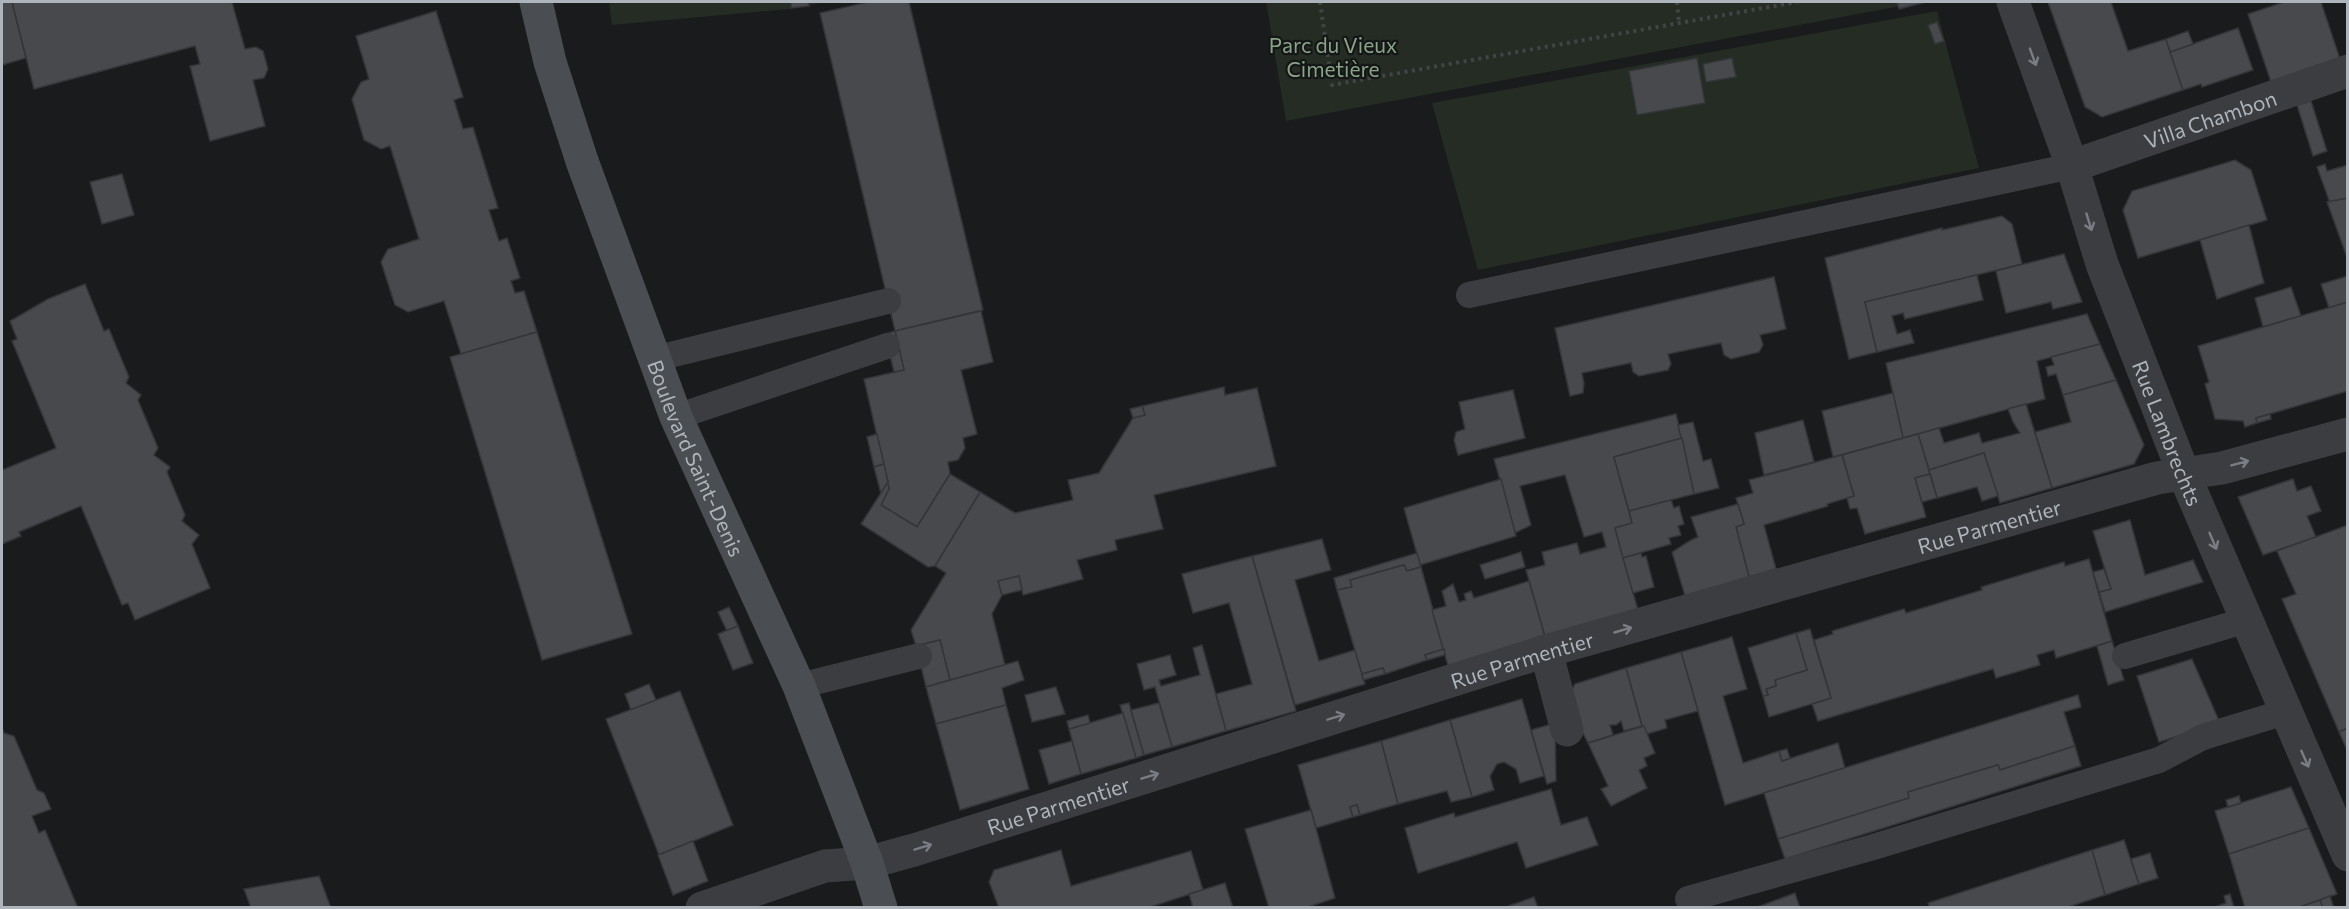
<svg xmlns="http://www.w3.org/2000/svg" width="2349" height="909" font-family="Commissioner,sans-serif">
	<rect width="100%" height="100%" fill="#1a1b1c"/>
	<g fill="#242c24">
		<polygon points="609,2 825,2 790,9 612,25"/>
		<polygon points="1266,2 1922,2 1286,121"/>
		<polygon points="1937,11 1979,168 1478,270 1432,103"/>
	</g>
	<g fill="#47494c" stroke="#343538" stroke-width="1.5">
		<polygon points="2,2 12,2 26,58 2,65"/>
		<polygon points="12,2 232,2 245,49 256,47 263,51 268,69 264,78 253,80 265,126 210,141 190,66 200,64 195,46 34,89"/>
		<polygon points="791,2 808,2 809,6 791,8"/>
		<polygon points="868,2 909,2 983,310 895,331 820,13"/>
		<polygon points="1897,2 1926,2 1899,9"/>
		<polygon points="2048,2 2111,2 2128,51 2166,39 2183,90 2102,117 2085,107"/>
		<polygon points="2284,2 2321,2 2340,59 2271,82 2248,14"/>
		<polygon points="436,11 463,97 454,100 463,129 473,127 498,208 489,210 499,241 507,238 520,278 511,281 515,293 524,291 537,332 461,354 444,301 408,312 395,305 381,262 388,249 419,239 390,146 381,149 364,140 352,99 361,82 369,79 356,36"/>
		<polygon points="1937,22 1944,41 1935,44 1928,25"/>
		<polygon points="2238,28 2253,70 2202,87 2201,84 2183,90 2170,52"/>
		<polygon points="2188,31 2193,44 2170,52 2166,39"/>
		<polygon points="1697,58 1705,103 1637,115 1629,71"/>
		<polygon points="1732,58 1736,77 1706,82 1703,64"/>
		<polygon points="2311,101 2327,151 2313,156 2297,105"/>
		<polygon points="2235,160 2251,170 2267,220 2138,258 2123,210 2132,191"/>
		<polygon points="2325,164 2327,171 2348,165 2348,198 2330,203 2317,167"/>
		<polygon points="122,174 134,215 102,224 90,182"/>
		<polygon points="2348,198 2348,260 2327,202"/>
		<polygon points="2002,216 2012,224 2022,264 1865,302 1877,352 1849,359 1825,258 1942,228 1942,230"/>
		<polygon points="2249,225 2264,283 2217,299 2200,240"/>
		<polygon points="2064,254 2082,302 2053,309 2051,302 2006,313 1996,271"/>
		<polygon points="1977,275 1983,300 1905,319 1903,313 1892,316 1897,334 1910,330 1914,343 1877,352 1865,302"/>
		<polygon points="2348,276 2348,302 2329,308 2321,284"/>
		<polygon points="1774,277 1786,329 1760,335 1763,345 1759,352 1731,359 1724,355 1721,343 1668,354 1671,364 1668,370 1639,376 1633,372 1631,363 1582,373 1584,383 1583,393 1570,396 1555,328"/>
		<polygon points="85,284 104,331 109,329 129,377 126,383 141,395 138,400 158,448 154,455 170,467 167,472 185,515 182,521 199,535 192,544 210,588 135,620 128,603 122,605 81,506 19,532 21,536 2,544 2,470 56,448 12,341 17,339 10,321 48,299"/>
		<polygon points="2291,287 2301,316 2263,327 2255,298"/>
		<polygon points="2348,302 2348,391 2256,418 2257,423 2245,427 2243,421 2215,419 2205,384 2209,382 2198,346"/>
		<polygon points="981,311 993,362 961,370 977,434 963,438 965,448 958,460 948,462 950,474 917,527 881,505 889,489 864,379 904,370 895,331"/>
		<polygon points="2087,314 2100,344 2037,361 2045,399 1903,438 1886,363"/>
		<polygon points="895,331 904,370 894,372 885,334"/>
		<polygon points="537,332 632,634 542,660 450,357"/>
		<polygon points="2100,344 2116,380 2063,395 2056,374 2048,376 2046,367 2054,365 2051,357"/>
		<polygon points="2116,380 2144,445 2134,464 2052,488 2035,432 2071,422 2063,395"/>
		<polygon points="1224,387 1225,395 1257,388 1276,466 1154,495 1163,529 1115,540 1117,550 1077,560 1083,579 1023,595 1019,576 998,581 1002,595 992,614 1005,665 950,680 940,640 916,646 911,630 946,573 935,566 980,492 1015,513 1073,500 1068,480 1099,473 1133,418 1145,415 1142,406"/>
		<polygon points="1513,390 1525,438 1458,455 1454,440 1456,432 1465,429 1459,402"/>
		<polygon points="1893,393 1903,438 1833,457 1822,411"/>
		<polygon points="2026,404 2052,488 2000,503 1984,453 1929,470 1918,434 1939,428 1944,443 1979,433 1982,443 2020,433 2013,422 2008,409"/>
		<polygon points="1142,406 1145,415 1133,418 1130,409"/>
		<polygon points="1676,414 1682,438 1614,457 1632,523 1615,528 1638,610 1545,637 1526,570 1545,565 1542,552 1577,543 1580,554 1606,547 1602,532 1584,537 1565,475 1520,486 1531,525 1515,533 1494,459"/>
		<polygon points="2270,414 2271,419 2257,423 2256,418"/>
		<polygon points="1803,420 1814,462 1764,475 1755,433"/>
		<polygon points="1693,422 1703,461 1711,459 1719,488 1694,494 1678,425"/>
		<polygon points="877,434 884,464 874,467 867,437"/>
		<polygon points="1918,434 1930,474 1915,478 1926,517 1865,534 1857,508 1850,509 1847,498 1854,496 1842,455"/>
		<polygon points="1682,438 1694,494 1629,511 1614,457"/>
		<polygon points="1984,453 1998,496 1982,501 1977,487 1937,498 1929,470"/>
		<polygon points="1842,455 1854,496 1827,504 1828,506 1764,525 1776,569 1749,577 1736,527 1744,524 1736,498 1753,493 1749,480"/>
		<polygon points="884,464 888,482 881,494 874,467"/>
		<polygon points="950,474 980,492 935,566 928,567 861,524 888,482 889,489 881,505 917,527"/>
		<polygon points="1930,474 1937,498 1922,502 1915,478"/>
		<polygon points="1501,479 1516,536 1420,565 1404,508"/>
		<polygon points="2293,479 2297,491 2311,486 2321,511 2307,516 2316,537 2263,555 2238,497"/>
		<polygon points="1671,500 1674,508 1679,506 1684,524 1678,526 1681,535 1669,538 1671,544 1623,558 1615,528 1632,523 1629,511"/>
		<polygon points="1738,504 1744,524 1736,527 1749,577 1685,596 1672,552 1691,540 1698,537 1691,517"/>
		<polygon points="2130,520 2145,575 2193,560 2203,582 2105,612 2099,592 2111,589 2093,531"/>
		<polygon points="2348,525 2348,728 2339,732 2282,599 2296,594 2277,551"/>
		<polygon points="1322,539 1331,570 1295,580 1319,661 1355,650 1365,684 1295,705 1252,556"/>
		<polygon points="1521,552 1525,567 1485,579 1480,565"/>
		<polygon points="1417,553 1421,567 1407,571 1404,565 1350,580 1352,587 1337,590 1334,578"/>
		<polygon points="1641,553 1642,557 1646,556 1654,587 1633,593 1623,558"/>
		<polygon points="1252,556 1296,711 1226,731 1216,694 1252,684 1229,603 1193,613 1182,574"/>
		<polygon points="2089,559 2112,641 2056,658 2054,650 2037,655 2040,665 1996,678 1993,669 1818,721 1812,704 1831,698 1814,640 1833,634 1832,631 1904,609 1906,613 1982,590 1981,587 2064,562 2065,566"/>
		<polygon points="1404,565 1407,571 1421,567 1444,649 1425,655 1427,660 1385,674 1383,668 1362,674 1337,590 1352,587 1350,580"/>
		<polygon points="2104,569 2111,589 2099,592 2093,572"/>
		<polygon points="1019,576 1022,590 1002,595 998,581"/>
		<polygon points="1529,581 1545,637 1448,666 1432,610 1446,606 1442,591 1453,584 1459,602 1466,600 1464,594 1471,591 1474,598"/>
		<polygon points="729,607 738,626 727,631 718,612"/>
		<polygon points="738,626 753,663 733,670 718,634"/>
		<polygon points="1810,629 1831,698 1769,717 1763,696 1768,695 1766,689 1776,686 1775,680 1807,670 1796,633"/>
		<polygon points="1796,633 1807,670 1775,680 1776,686 1766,689 1768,695 1763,696 1748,648"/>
		<polygon points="1732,637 1747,689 1723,696 1743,763 1779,751 1782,761 1838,743 1845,768 1725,805 1681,652"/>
		<polygon points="940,640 950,680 926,687 916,646"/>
		<polygon points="2112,641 2124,680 2108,685 2097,646"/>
		<polygon points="1202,645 1226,731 1172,747 1155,687 1144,690 1137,664 1170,655 1176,675 1159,680 1161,686 1200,675 1193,648"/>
		<polygon points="1444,649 1445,655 1427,660 1425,655"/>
		<polygon points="1681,652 1698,711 1665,720 1667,728 1647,734 1642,726 1626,668"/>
		<polygon points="2192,659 2220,723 2159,742 2137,676"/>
		<polygon points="1018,661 1024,680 1002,688 1006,705 936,724 926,687"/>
		<polygon points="1383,668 1385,674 1363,680 1362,674"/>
		<polygon points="1626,668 1642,726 1624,731 1621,721 1616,725 1610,725 1613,735 1588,743 1566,700 1575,684"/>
		<polygon points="649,684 656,700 631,710 625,694"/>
		<polygon points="1056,687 1065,714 1032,722 1025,695"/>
		<polygon points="680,691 733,825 659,855 606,719"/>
		<polygon points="2078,695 2081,707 2064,712 2075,746 2000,770 1998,765 1908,792 1909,798 1778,839 1764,793"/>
		<polygon points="1522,699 1544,776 1520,783 1516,769 1504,762 1497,764 1490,776 1494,790 1472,797 1450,720"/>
		<polygon points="1129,703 1144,755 1136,758 1120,705"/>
		<polygon points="1159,703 1172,747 1144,755 1131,710"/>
		<polygon points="1006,705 1029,789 960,810 936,724"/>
		<polygon points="1123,713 1136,758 1081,774 1069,729"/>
		<polygon points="1088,715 1090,723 1069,729 1067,721"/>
		<polygon points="1450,720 1472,797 1451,802 1447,791 1398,804 1381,741"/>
		<polygon points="1555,723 1556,781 1547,784 1531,730"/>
		<polygon points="1644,726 1655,753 1644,758 1647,766 1639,770 1647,788 1611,806 1601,789 1608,786 1588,743"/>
		<polygon points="2,728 4,733 14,736 37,790 44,793 51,809 32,816 39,833 45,830 78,908 3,908 2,906"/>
		<polygon points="2348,728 2348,752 2339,732"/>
		<polygon points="1072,741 1081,774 1049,784 1039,750"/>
		<polygon points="1381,741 1398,804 1360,815 1357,805 1350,807 1353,817 1316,828 1298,765"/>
		<polygon points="2075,746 2081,766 1785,859 1778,839 1909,798 1908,792 1998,765 2000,770"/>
		<polygon points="1787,749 1790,758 1782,761 1779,751"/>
		<polygon points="2291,787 2309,828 2229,854 2215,811"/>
		<polygon points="1551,789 1561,825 1587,817 1598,845 1526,868 1517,842 1418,873 1405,828 1454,813 1455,817"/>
		<polygon points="2239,796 2241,803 2228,807 2226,800"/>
		<polygon points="1357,805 1360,815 1353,817 1350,807"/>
		<polygon points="1311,810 1335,898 1305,908 1269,908 1245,829"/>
		<polygon points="2309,828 2337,894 2297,908 2245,908 2229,854"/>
		<polygon points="2124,840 2139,884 2105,895 2092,850"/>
		<polygon points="693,841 708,881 673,895 658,855"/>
		<polygon points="1061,850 1071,886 1191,851 1203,890 1147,908 999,908 989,882 994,870"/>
		<polygon points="2092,850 2105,895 2065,908 1930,908 1928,903"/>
		<polygon points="2150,853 2158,878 2139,884 2131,859"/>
		<polygon points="319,876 331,908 251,908 244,889"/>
		<polygon points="1225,883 1233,908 1193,908 1189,894"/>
		<polygon points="1795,893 1800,908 1755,908"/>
		<polygon points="2230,894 2234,908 2212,908 2226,903 2224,896"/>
		<polygon points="2330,896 2334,908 2323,908 2320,900"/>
		<polygon points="1534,897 1538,908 1503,908"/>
		<polygon points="2320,900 2323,908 2297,908"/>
	</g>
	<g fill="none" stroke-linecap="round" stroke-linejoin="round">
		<g stroke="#424448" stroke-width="4" stroke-dasharray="3 4.5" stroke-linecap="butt">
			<polyline points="1320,2 1332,85 1797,2"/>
			<polyline points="1677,2 1679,23"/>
		</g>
		<g stroke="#3b3d41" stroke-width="26">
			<polyline points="1469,295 2072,166"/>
			<polyline points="654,359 888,301"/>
			<polyline points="676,417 887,346"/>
			<polyline points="2125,656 2247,620"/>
			<polyline points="799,686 919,656"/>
			<polyline points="1688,899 1870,848 2159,760 2203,737 2285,712"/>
		</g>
		<g stroke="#3b3d41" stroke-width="33">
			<path id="s1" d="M2013 2 2072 166 2102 264 2183 472 2348 855"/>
			<path id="s2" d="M2072 166 2348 71"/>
			<polyline points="1546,651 1567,730"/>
			<path id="s3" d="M702 908 825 866 867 863 914 850 1546 651 2157 478 2222 468 2348 434"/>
		</g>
		<path stroke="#4a4d51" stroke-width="33" id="s4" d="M536 2 550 62 582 161 676 417 799 686 867 863 881 908"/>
	</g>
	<defs><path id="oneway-shaft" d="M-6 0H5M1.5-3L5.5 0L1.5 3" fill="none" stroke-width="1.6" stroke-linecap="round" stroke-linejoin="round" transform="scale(1.5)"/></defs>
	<g stroke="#7a7e84">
		<use href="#oneway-shaft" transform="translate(2033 57) rotate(70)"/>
		<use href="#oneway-shaft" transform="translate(2089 222) rotate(73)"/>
		<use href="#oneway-shaft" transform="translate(2240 463) rotate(-15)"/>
		<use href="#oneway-shaft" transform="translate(2213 541) rotate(67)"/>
		<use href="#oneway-shaft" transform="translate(1623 630) rotate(-16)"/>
		<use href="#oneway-shaft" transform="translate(1336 717) rotate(-17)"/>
		<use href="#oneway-shaft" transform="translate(2305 759) rotate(66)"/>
		<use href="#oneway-shaft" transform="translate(1150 776) rotate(-17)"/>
		<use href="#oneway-shaft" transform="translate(923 847) rotate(-17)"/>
	</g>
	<g text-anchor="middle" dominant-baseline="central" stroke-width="4.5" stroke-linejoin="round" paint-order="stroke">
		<g font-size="21" fill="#89a486" stroke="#151617">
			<text x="1333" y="44">Parc du Vieux<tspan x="1333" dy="24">Cimetière</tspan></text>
		</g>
		<g font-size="21" fill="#aeb4bb" stroke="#151617">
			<text stroke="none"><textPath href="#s2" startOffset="146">Villa Chambon</textPath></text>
			<text stroke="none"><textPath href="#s1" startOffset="458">Rue Lambrechts</textPath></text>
			<text stroke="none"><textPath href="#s4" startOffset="484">Boulevard Saint-Denis</textPath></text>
			<text stroke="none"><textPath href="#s3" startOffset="1344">Rue Parmentier</textPath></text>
			<text stroke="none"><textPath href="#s3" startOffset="858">Rue Parmentier</textPath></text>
			<text stroke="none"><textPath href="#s3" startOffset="372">Rue Parmentier</textPath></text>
		</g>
	</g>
	<rect width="2349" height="909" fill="none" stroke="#aeb4bb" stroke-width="6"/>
</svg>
